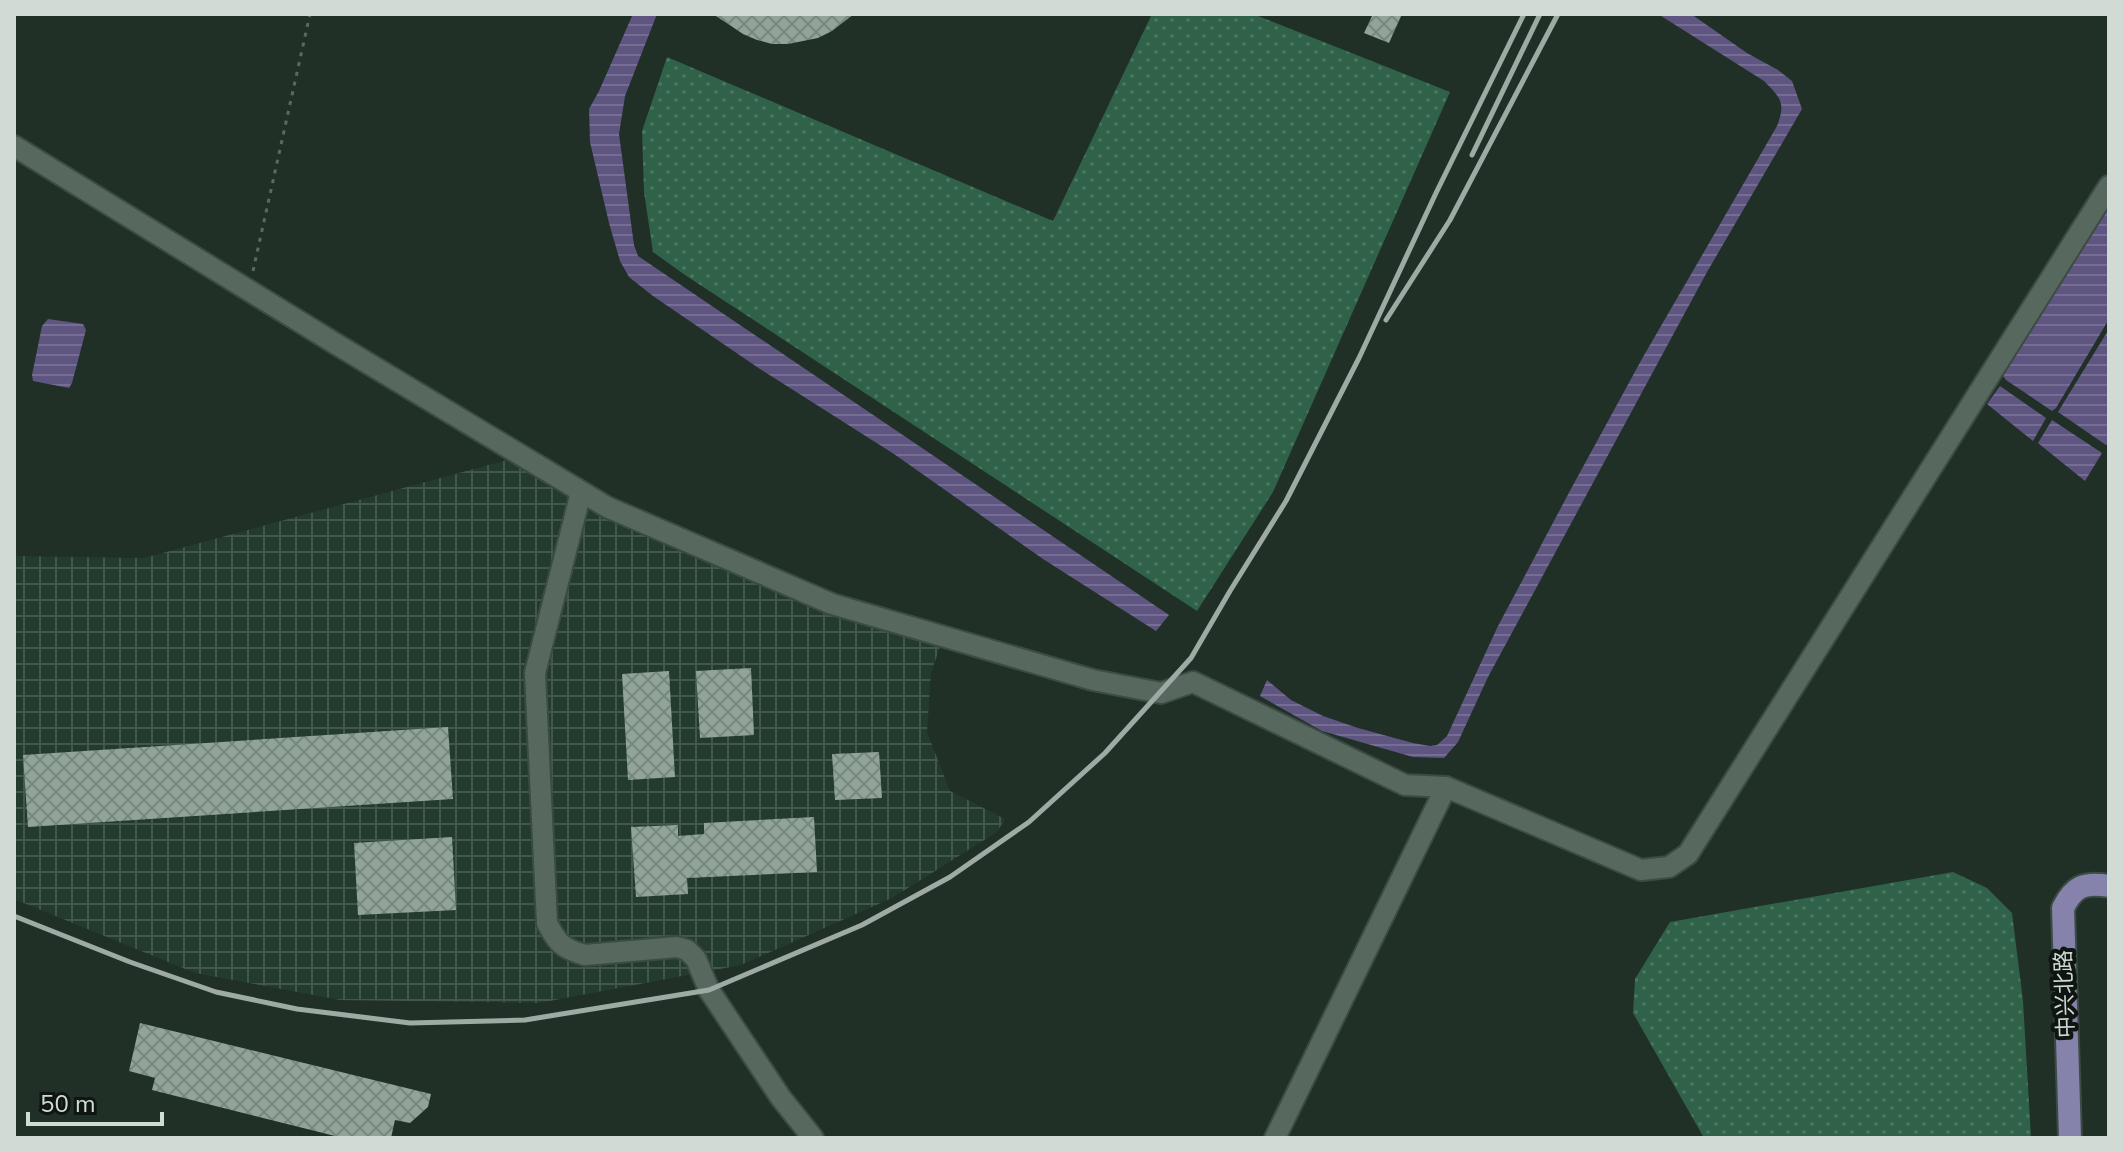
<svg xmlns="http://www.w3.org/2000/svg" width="2123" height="1152" font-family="'Nunito Sans','Noto Sans SC',sans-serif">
	<defs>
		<pattern id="industrial-grid" width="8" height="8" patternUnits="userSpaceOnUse" patternTransform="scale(2)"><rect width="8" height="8" fill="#233b2e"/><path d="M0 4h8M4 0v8" fill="none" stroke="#42574b"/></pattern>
		<pattern id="grass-dots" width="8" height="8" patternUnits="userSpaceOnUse" patternTransform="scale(2)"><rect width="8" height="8" fill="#2f6249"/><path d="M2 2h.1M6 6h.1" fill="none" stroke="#4c7862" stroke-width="1.8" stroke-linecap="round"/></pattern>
		<pattern id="water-rules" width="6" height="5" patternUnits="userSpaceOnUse" patternTransform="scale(2)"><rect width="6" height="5" fill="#5f5581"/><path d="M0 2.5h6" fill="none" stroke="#756d92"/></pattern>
		<pattern id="building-cross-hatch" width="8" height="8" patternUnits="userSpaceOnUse" patternTransform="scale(2)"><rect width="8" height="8" fill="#91a499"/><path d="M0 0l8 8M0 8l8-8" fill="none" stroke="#78877e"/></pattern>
	</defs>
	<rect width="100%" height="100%" fill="#203027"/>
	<polygon fill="url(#industrial-grid)" points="507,460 594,508 941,644 931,673 927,732 950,791 1005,819 997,832 892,898 741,965 539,1003 340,1000 195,973 14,899 14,556 144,558"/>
	<g fill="url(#grass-dots)">
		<polygon points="1152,14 1253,14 1450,92 1273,492 1197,611 685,275 653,252 644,192 642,131 667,57 1053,221"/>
		<polygon points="1953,872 1987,888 2012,913 2023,1001 2031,1138 1704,1138 1633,1013 1635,979 1670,922"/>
	</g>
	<g fill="url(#water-rules)">
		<polygon points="633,14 657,14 625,96 619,134 634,245 638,256 1169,615 1156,631 1043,559 894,454 760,369 653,296 629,277 620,261 609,223 590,142 589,109 599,91"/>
		<path d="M1658 14H1691L1747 53 1778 70 1792 81 1802 109 1707 272 1488 677 1458 742 1444 758 1413 757 1322 731 1260 696 1267 680 1291 700 1323 716 1358 728 1413 743 1430 746 1437 745 1447 736 1498 626 1572 487 1643 357 1777 126C1786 103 1781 98 1764 81Z"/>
		<polygon points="2109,206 2109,319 2056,408 2052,411 2006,380 2003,376"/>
		<polygon points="48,319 83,324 86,330 72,383 69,388 33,381 32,375 42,326"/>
		<polygon points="2109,329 2109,441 2106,445 2058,412"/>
		<polygon points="2000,386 2046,418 2033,441 1987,404"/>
		<polygon points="2052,420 2102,453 2085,481 2038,443"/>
	</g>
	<g fill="url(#building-cross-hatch)">
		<polygon points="713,14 854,14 832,31 818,38 788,44 772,44 757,40 743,34"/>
		<polygon points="1373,14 1402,14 1389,43 1364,33"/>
		<polygon points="751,668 754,735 700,738 696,671"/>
		<polygon points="669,671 675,777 628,780 622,674"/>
		<polygon points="448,727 453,799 28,827 23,755"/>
		<polygon points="879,752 882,798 835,800 832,754"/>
		<polygon points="814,817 817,872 687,878 688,894 636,897 631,827 678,825 678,836 704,834 704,823"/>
		<polygon points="452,837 456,910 358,915 354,843"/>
		<polygon points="140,1023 431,1094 428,1107 410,1123 395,1120 391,1138 343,1138 152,1090 155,1078 129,1071"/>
	</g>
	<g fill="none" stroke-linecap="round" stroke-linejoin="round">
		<g stroke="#3c4b43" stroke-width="24">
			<g id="minor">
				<polyline points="14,146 336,344 607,507 832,604 1093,680 1161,693 1193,682 1405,785 1446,787"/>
				<path d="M581 492 535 673 547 923C557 943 563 949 585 955L677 947 687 950 696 959 709 990 781 1098 813 1138"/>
				<polyline points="1275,1138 1446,787 1641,870 1669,867 1688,854 2109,186"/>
			</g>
		</g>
		<g stroke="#3c4b43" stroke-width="26">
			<path id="primary" d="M2070 1138 2063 908C2074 886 2084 882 2109 886"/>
		</g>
		<polyline stroke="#5b6961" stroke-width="3" stroke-dasharray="4 6" stroke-linecap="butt" points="253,271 310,14"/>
		<use href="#minor" stroke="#57695f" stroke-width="20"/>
		<use href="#primary" stroke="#8582ab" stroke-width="22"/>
		<g stroke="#9eaba4" stroke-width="5">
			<polyline points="1472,155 1540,14"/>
			<polyline points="1386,320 1450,220 1558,14"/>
			<polyline points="14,916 130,962 216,992 297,1009 410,1023 525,1020 709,990 862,925 950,877 1029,822 1105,753 1191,658 1230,591 1286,501 1359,358 1436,193 1524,14"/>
		</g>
	</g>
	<g text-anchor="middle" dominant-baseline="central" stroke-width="8" stroke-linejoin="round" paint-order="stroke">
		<g font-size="22" fill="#d0dbd5" stroke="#0f1612">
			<text transform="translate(2065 994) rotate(-92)">中兴北路</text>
		</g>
	</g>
	<rect width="2123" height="1152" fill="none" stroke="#d0dbd5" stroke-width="32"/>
	<path d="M28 1112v12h134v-12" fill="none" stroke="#d0dbd5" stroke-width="4"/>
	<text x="40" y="1112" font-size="24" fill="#d0dbd5" stroke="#0f1612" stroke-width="6" paint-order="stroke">50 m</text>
</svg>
